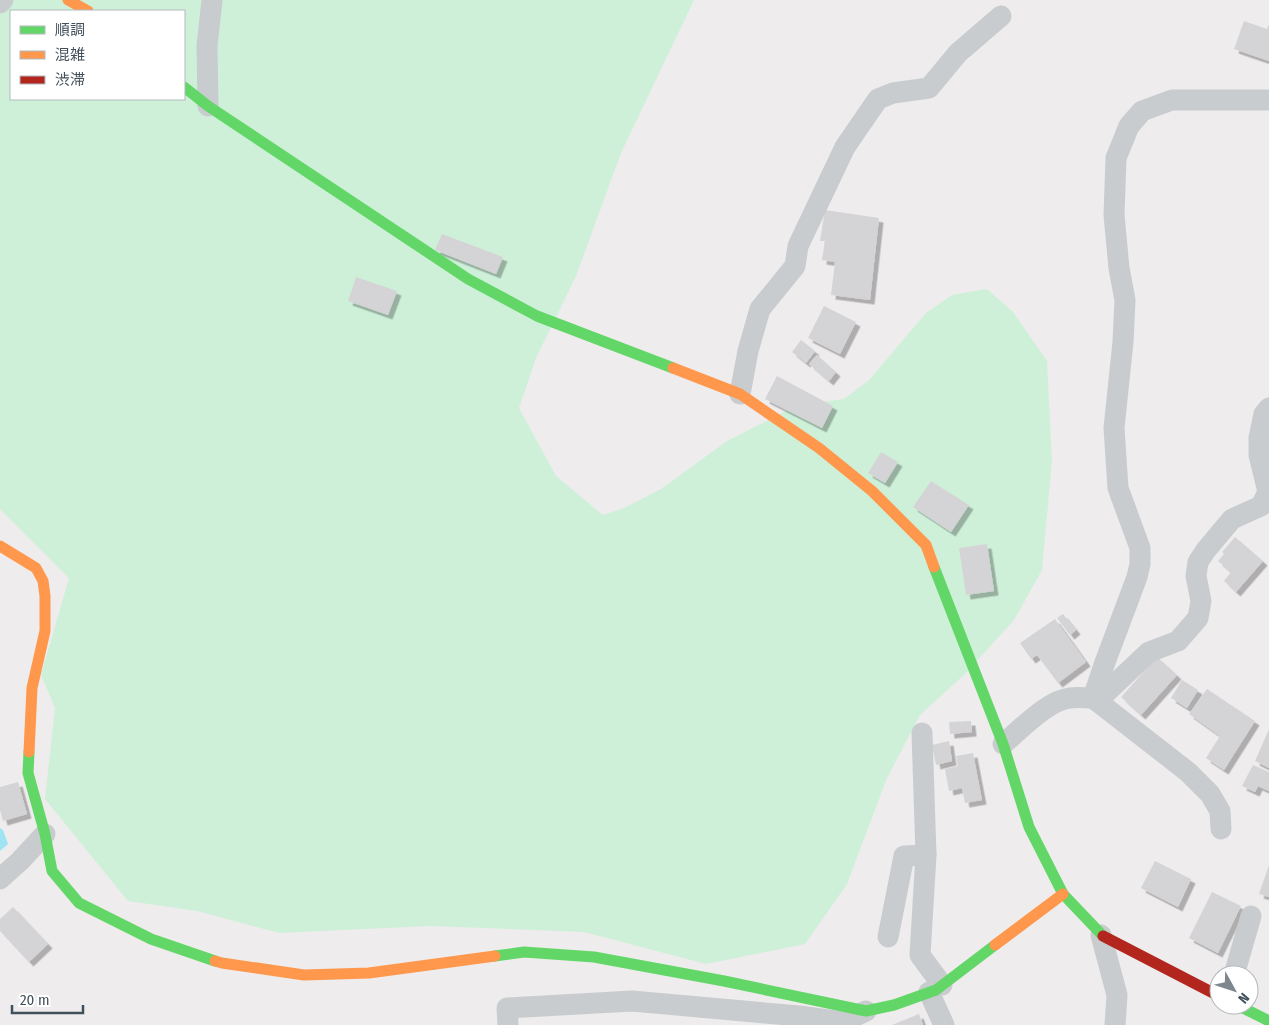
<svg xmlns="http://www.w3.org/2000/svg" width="1269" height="1025" font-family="'Fira Sans Condensed','Noto Sans JP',sans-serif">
	<defs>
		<filter id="shadow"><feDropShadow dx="4.5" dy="4.5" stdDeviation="0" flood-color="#0004"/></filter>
	</defs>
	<rect width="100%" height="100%" fill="#eeecec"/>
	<path fill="#cef0d9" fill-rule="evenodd" d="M0 0H694L621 153 576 276 536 358 519 408 556 476 603 515 624 508 661 489 727 441 798 405 844 399 869 380 926 313 952 295 987 289 1013 312 1047 361 1052 461 1042 570 1014 620 965 674 920 715 887 778 847 884 805 944 706 964 584 932 430 926 279 933 197 911 128 901 45 799 55 708 41 675 69 578 0 509ZM11 11H184V99H11Z"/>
	<polygon fill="#9ee4f2" points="0,828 3,830 8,844 0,851"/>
	<g fill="#d4d4d7" filter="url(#shadow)">
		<polygon points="1244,21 1267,29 1269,24 1269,61 1234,49"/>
		<polygon points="825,210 879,218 870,300 831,295 835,262 822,260 825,241 820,241"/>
		<polygon points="442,234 503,257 496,274 435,250"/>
		<polygon points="356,277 397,291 388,315 348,301"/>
		<polygon points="824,306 856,322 840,354 808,338"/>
		<polygon points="801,340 815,351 806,363 792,352"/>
		<polygon points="817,355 836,372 829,381 809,364"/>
		<polygon points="777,376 833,406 822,428 765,399"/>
		<polygon points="881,452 898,462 885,483 868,473"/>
		<polygon points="931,481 969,505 951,532 913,507"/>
		<polygon points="1235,537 1263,561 1236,592 1224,581 1231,572 1218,561 1224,554 1222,552"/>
		<polygon points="987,544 994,591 966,595 959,548"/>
		<polygon points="1063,614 1076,630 1070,635 1057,618"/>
		<polygon points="1055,619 1086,662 1058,683 1037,655 1031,659 1020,643"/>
		<polygon points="1157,657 1177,675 1141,715 1121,697"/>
		<polygon points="1182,680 1198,690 1187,708 1171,698"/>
		<polygon points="1207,689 1255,721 1224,770 1206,758 1220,736 1189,714"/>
		<polygon points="971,721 972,732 950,734 949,722"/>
		<polygon points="1269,729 1269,768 1255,761"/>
		<polygon points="949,741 952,761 936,765 932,745"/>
		<polygon points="973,753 982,800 965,803 962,788 949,791 945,769 958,766 956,756"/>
		<polygon points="1253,765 1269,772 1269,791 1258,786 1255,792 1242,786"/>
		<polygon points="18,782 27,814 3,821 0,810 0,787"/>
		<polygon points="1155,861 1191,879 1178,907 1141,888"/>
		<polygon points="1269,865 1269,897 1259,894"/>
		<polygon points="1212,892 1241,906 1218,953 1189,938"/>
		<polygon points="13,907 48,944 29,962 0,931 0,919"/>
		<polygon points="919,1014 923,1025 892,1025"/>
	</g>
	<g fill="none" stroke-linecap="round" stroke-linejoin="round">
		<g stroke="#c8ccce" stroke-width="21">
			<polyline points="0,3 3,0"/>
			<polyline points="208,106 207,46 212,0"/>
			<polyline points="740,394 748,351 760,309 795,266 798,246 845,147 878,99 893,93 929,88 958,53 1001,16"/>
			<polyline points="1093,698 1188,772 1210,794 1220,811 1221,829"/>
			<polyline points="1097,701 1149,652 1178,641 1198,618 1201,601 1196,576 1198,562 1206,550 1232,519 1261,506 1268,492 1259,455 1259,438 1264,414 1269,408"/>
			<polyline points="922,733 926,855 920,955 942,985"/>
			<path d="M1003 744C1020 730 1048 700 1070 698 1077 697 1086 698 1093 698L1104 665 1137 577 1140 564V548L1118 488 1114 428 1123 342 1125 300 1119 268 1114 215 1116 158 1129 126 1142 111 1172 100H1269"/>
			<polyline points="0,879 20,861 45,834"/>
			<polyline points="1101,935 1117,995 1115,1025"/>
			<polyline points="888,937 904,856 926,855"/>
			<polyline points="1234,975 1251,916"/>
			<polyline points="929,992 944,1025"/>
			<polyline points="508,1025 507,1008 632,1001 799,1016 843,1022 866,1011"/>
		</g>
		<g stroke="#63d668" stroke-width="11">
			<polyline points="184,87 208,106 468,279 537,316 673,368"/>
			<polyline points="934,567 1003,744 1029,827 1063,894 1103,936"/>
			<polyline points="29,752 28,773 45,834 52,871 79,903 151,939 215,961"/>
			<polyline points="495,956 524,952 594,957 724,981 866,1011 894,1005 936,990 995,945"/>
			<polyline points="1237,1005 1269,1021"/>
		</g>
		<g stroke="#ff974d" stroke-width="11">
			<polyline points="68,0 88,11"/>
			<polyline points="673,368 740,394 819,448 872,491 926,545 934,567"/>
			<polyline points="0,546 36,568 43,581 45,596 45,631 32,688 29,752"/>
			<polyline points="995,945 1063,894"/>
			<polyline points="215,961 222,963 304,975 369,973 495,956"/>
		</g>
		<polyline stroke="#b3261e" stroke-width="11" points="1103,936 1219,996"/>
	</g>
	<rect x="10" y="10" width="175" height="90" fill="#ffffff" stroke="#b3b9bd"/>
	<rect x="20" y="26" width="25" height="8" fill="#63d668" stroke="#b3b9bd"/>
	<text x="55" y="35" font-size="15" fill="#42505b">順調</text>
	<rect x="20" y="51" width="25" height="8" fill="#ff974d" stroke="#b3b9bd"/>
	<text x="55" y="60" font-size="15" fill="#42505b">混雑</text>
	<rect x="20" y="76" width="25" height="8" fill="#b3261e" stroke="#b3b9bd"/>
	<text x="55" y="85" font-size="15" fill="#42505b">渋滞</text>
	<g transform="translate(1234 990) rotate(130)"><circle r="24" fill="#ffffff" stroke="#b3b9bd"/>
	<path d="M0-4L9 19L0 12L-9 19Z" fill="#7e878e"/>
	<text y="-8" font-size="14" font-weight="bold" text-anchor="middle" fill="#42505b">N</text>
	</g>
	<path d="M12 1005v8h71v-8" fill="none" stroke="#42505b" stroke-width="2.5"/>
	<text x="20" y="1005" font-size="15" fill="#42505b" stroke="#ffffff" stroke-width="4" paint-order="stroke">20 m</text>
</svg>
